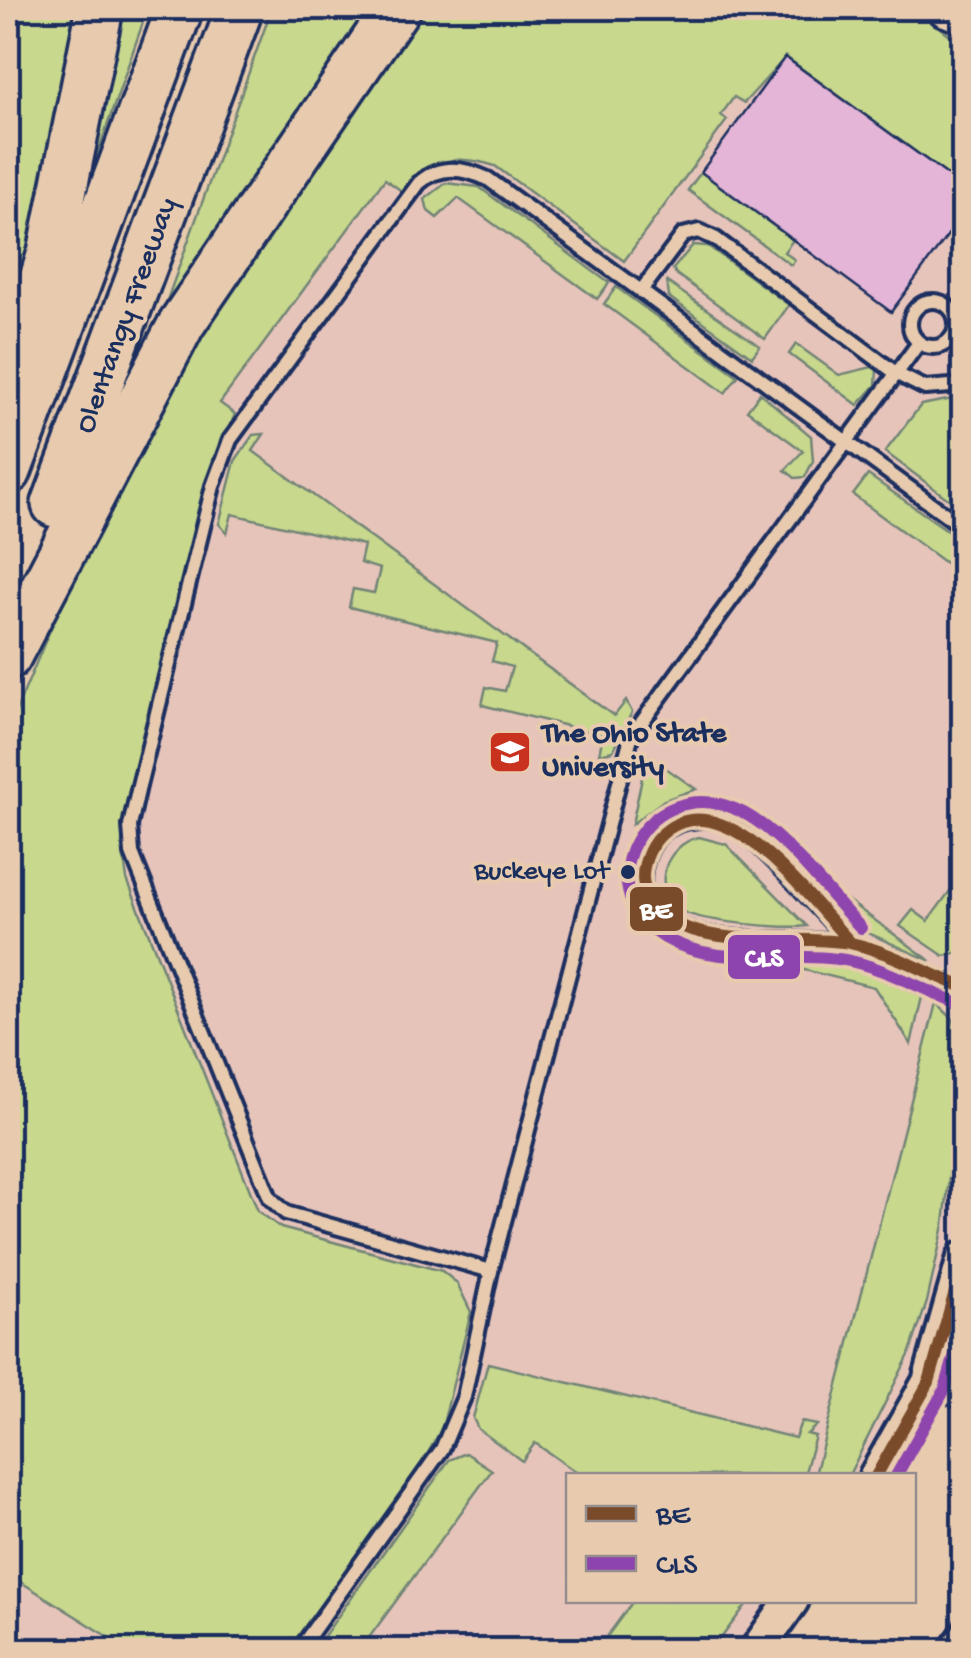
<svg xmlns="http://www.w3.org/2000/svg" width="971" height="1658" font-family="'Gochi Hand',sans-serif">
	<rect width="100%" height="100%" fill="#e8cbae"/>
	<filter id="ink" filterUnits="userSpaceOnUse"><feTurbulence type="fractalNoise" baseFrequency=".01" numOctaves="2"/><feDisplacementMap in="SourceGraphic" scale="20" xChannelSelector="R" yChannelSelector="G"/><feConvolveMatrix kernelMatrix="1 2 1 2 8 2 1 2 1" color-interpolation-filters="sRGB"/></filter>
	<g filter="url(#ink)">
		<polygon fill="#e7c4ba" points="458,8 963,8 964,1257 876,1476 568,1476 568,1600 792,1601 757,1650 8,1650 8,870 184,415"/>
		<g fill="#c8d88d" stroke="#728476" stroke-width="2.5">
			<polygon points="8,8 87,8 68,115 8,334"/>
			<polygon points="115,8 148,8 87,184"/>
			<polygon points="272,8 378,8 173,305 166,303"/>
			<path d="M417 8H915L963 45V187L786 57 744 103 734 97 721 115 727 120 624 261 495 166C454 153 430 159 403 192L385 179 220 403 235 414 204 491 123 816 122 846 127 879 258 1211 281 1228 442 1271 457 1283 471 1312 442 1428 419 1468 288 1650H130L8 1574V730L78 563 172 375Z"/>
			<polygon points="701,172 793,240 784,252 795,260 791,265 688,190"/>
			<polygon points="446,183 479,187 609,283 597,299 458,198 437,218 428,211 425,199"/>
			<polygon points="693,245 708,246 789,305 765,339 676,274 673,269"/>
			<polygon points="667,282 760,346 752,357 669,297"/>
			<polygon points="616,287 738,376 725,393 604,304"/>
			<polygon points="796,344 839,375 872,367 877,370 876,385 858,405 789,354"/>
			<polygon points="760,393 811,436 813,461 805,477 795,478 785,470 803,451 747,410"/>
			<polygon points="963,397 964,397 963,510 885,452 921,405"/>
			<polygon points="264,434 253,451 614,716 626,701 632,712 613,751 599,754 603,735 482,705 486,687 505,691 512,667 492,661 497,643 349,607 353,589 374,593 380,569 360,563 364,545 232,514 227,533 219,524 235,461 253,435"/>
			<polygon points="868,475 963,541 963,576 853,495"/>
			<polygon points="647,755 696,789 664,800 632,824"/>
			<polygon points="758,835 928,959 930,961 846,923"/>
			<path d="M699 837 726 844 807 926C785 929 704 922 684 912 648 892 664 845 699 837Z"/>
			<polygon points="963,873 963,951 944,956 900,926 913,910 928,921"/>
			<polygon points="711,942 838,958 922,997 911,1044 874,987 710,947"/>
			<polygon points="936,1003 953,1019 963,1045 944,1225 927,1302 909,1355 849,1475 815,1475"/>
			<polygon points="488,1363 795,1438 801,1422 817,1425 807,1434 815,1436 804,1476 580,1475 535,1443 522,1461 478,1429 473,1418"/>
			<polygon points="466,1453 492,1470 360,1650 314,1650 449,1460"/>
			<polygon points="633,1601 633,1600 749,1601 712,1650 597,1650"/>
		</g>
		<polygon fill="#e4b5d6" stroke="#1b2f5e" stroke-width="2.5" points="785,57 964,187 964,213 891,312 701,172"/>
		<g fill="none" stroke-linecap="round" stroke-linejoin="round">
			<g stroke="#1b2f5e" stroke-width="20">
				<g id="service">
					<polyline points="641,291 683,235 699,231 716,239 897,374 925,388 964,385"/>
					<circle cx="933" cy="324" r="23"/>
					<path d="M851 943C820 912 771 853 738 830 716 815 679 817 660 836 649 848 641 869 644 885 660 958 793 932 849 943 882 950 930 975 964 987"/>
					<path d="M491 1271 286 1213 270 1198 132 853 130 826 139 786 213 486 230 440 419 183C440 164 464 168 488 179L964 528"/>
					<polyline points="299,1650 442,1449 464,1397 491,1271 631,737 918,344"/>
					<polyline points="944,1650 964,1623"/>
				</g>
			</g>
			<g stroke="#1b2f5e" stroke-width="32">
				<polyline id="minor" points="929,1382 964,1396"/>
			</g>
			<g stroke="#1b2f5e" stroke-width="40">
				<g id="tertiary">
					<polyline points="876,1476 929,1382 964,1258"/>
					<polyline points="757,1650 792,1600"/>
				</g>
			</g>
			<g stroke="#1b2f5e" stroke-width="42">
				<polyline id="secondary" points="945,8 964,15"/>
			</g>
			<g stroke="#1b2f5e" stroke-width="52">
				<g id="motorway">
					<polyline points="8,391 51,253 100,8"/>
					<polyline points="8,471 180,8"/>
					<polyline points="55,504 240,8"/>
					<polyline points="8,656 182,323 397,8"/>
				</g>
			</g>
			<use href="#service" stroke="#e8cbae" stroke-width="12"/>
			<use href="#minor" stroke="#e8cbae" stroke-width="25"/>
			<use href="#tertiary" stroke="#e8cbae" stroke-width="32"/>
			<use href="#secondary" stroke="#e8cbae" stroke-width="35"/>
			<use href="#motorway" stroke="#e8cbae" stroke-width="45"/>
			<g stroke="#e8cbae" stroke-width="20">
				<g id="bus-1">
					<path d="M851 943C813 904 722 774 660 836 649 847 640 869 644 885 663 959 794 932 850 943 889 951 926 973 964 987"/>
					<polyline points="876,1476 929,1382 964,1260"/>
				</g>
			</g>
			<g stroke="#e8cbae" stroke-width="20">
				<g id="bus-2">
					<path d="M861 928C826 892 780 827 735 809 648 773 581 888 665 938 718 969 787 950 845 960 884 967 921 989 958 1003"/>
					<polyline points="896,1476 945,1389 964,1324"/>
				</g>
			</g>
			<use href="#bus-1" stroke="#7a4b2a" stroke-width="12"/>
			<use href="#bus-2" stroke="#8e44ad" stroke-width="12"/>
		</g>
	</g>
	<defs>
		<g id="university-square" transform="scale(2.25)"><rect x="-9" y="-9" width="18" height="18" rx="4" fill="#c8321e" stroke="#e8cbae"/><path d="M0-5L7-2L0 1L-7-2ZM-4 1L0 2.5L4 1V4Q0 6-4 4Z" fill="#fff"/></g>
	</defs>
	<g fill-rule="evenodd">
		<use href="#university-square" x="510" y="752"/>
	</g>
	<circle fill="#1b2f5e" stroke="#e8cbae" stroke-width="4" cx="628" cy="872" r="9"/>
	<g text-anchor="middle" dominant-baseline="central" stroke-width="8" stroke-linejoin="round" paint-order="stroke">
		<g font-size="28" fill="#1b2f5e" stroke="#e8cbae" text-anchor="end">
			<text x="609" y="872">Buckeye Lot</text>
		</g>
		<g font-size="30" fill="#1b2f5e" stroke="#e8cbae">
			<text transform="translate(128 316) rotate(-70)">Olentangy Freeway</text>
		</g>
		<g font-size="30" font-weight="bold" fill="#1b2f5e" stroke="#e8cbae" text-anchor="start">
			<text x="542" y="735">The Ohio State<tspan x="542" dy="34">University</tspan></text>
		</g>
	</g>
	<g stroke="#e8cbae" stroke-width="4">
		<rect x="628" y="885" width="57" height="48" rx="10" fill="#7a4b2a"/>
		<rect x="726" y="933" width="76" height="48" rx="10" fill="#8e44ad"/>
	</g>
	<g font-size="28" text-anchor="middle" font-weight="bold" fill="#fff">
		<text x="656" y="918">BE</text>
		<text x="764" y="966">CLS</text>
	</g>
	<rect width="971" height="1658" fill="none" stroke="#e8cbae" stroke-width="40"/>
	<rect x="20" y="20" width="931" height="1618" fill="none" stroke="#1b2f5e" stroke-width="4" filter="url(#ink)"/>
	<rect x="566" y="1473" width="350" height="130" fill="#e8cbae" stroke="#968d8e" stroke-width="2.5"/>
	<rect x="586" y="1506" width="50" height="15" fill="#7a4b2a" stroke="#968d8e" stroke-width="2.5"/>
	<text x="656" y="1523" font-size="30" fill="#1b2f5e">BE</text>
	<rect x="586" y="1556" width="50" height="15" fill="#8e44ad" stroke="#968d8e" stroke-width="2.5"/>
	<text x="656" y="1573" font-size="30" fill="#1b2f5e">CLS</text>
</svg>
